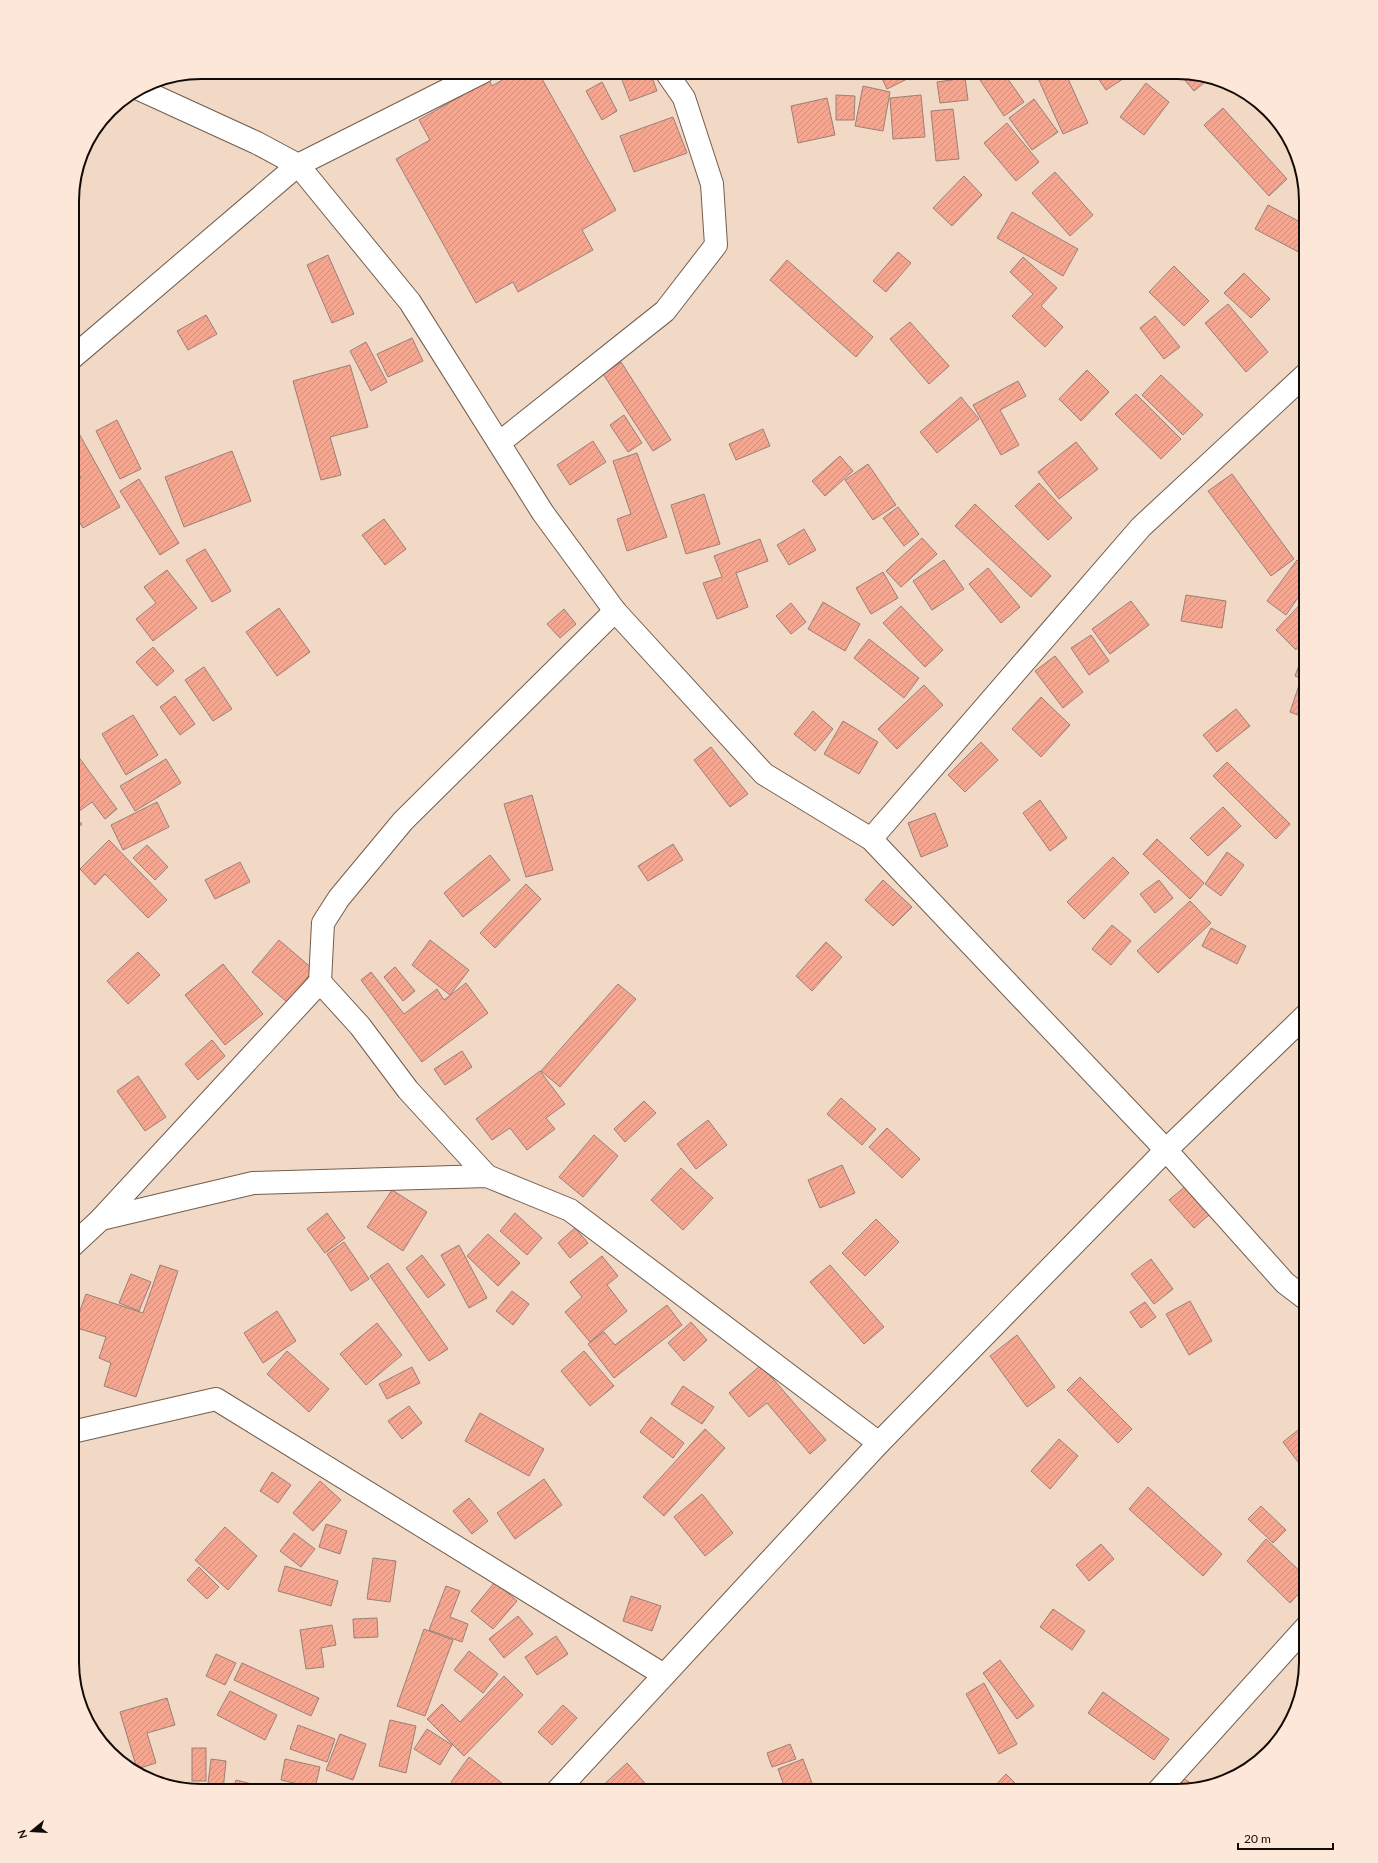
<svg xmlns="http://www.w3.org/2000/svg" width="1378" height="1863" font-family="Lato,sans-serif">
	<defs>
		<pattern id="building-hatch" width="6" height="6" patternUnits="userSpaceOnUse"><rect width="6" height="6" fill="#f4a690"/><path d="M-1 1l2-2M0 6l6-6M5 7l2-2" fill="none" stroke="#d08e7b"/></pattern>
	</defs>
	<rect width="100%" height="100%" fill="#f2d9c6"/>
	<g fill="url(#building-hatch)" stroke="#9c7f77">
		<polygon points="516,72 538,72 616,210 582,230 593,250 518,292 513,282 476,303 396,159 430,140 419,120 489,80 492,86"/>
		<polygon points="619,72 650,72 657,91 630,101"/>
		<polygon points="879,72 904,72 907,79 887,89"/>
		<polygon points="907,72 927,72 910,80"/>
		<polygon points="979,72 1003,72 1024,102 1004,116 976,74"/>
		<polygon points="1045,72 1065,72 1088,123 1063,134 1037,76"/>
		<polygon points="1094,72 1127,72 1129,75 1106,90"/>
		<polygon points="1170,72 1184,72 1173,78"/>
		<polygon points="1191,74 1209,79 1194,91 1184,79"/>
		<polygon points="965,78 968,100 940,103 937,82"/>
		<polygon points="602,82 617,111 602,120 586,91"/>
		<polygon points="1146,83 1169,102 1144,135 1120,117"/>
		<polygon points="863,86 890,92 883,131 855,126"/>
		<polygon points="836,95 855,96 854,120 836,120"/>
		<polygon points="921,95 925,137 893,139 890,98"/>
		<polygon points="827,98 835,135 798,143 791,106"/>
		<polygon points="1034,99 1058,132 1032,150 1009,118"/>
		<polygon points="1223,108 1287,179 1269,196 1204,125"/>
		<polygon points="953,109 959,159 936,161 931,111"/>
		<polygon points="673,117 687,153 634,172 620,136"/>
		<polygon points="1007,123 1039,162 1016,181 984,143"/>
		<polygon points="1055,172 1093,215 1070,236 1032,193"/>
		<polygon points="964,176 982,195 952,226 933,208"/>
		<polygon points="1268,205 1306,225 1306,256 1255,229"/>
		<polygon points="1012,212 1078,249 1063,276 997,238"/>
		<polygon points="898,252 911,263 886,292 873,281"/>
		<polygon points="328,255 354,314 332,323 307,265"/>
		<polygon points="1023,257 1057,288 1041,306 1063,327 1045,347 1012,316 1033,294 1010,272"/>
		<polygon points="787,260 873,337 856,357 770,280"/>
		<polygon points="1174,266 1209,301 1184,326 1149,292"/>
		<polygon points="1244,273 1270,299 1251,318 1224,293"/>
		<polygon points="1228,304 1268,352 1246,372 1205,323"/>
		<polygon points="206,315 217,334 188,350 177,331"/>
		<polygon points="1155,316 1180,347 1164,359 1140,328"/>
		<polygon points="910,322 949,366 929,384 890,339"/>
		<polygon points="412,338 423,361 388,377 377,354"/>
		<polygon points="366,342 387,382 371,391 350,351"/>
		<polygon points="621,362 671,440 653,451 603,374"/>
		<polygon points="350,365 368,427 330,437 341,475 321,480 293,381"/>
		<polygon points="1087,370 1109,392 1081,421 1059,399"/>
		<polygon points="1161,375 1203,415 1183,435 1142,395"/>
		<polygon points="1018,381 1026,396 1000,410 1019,445 1001,455 973,405"/>
		<polygon points="1136,394 1181,439 1161,459 1115,414"/>
		<polygon points="961,397 979,419 937,453 920,432"/>
		<polygon points="624,415 642,443 628,452 610,425"/>
		<polygon points="117,420 141,469 120,479 96,431"/>
		<polygon points="72,421 120,507 83,528 72,509 72,483 81,478 72,463"/>
		<polygon points="763,429 770,446 736,460 729,444"/>
		<polygon points="593,441 606,462 570,485 557,465"/>
		<polygon points="1076,442 1098,469 1059,499 1038,472"/>
		<polygon points="232,451 251,501 184,527 165,477"/>
		<polygon points="637,453 667,537 627,551 617,519 631,514 613,461"/>
		<polygon points="840,456 853,471 825,496 812,481"/>
		<polygon points="868,464 896,505 873,520 845,480"/>
		<polygon points="1232,474 1294,559 1271,576 1208,491"/>
		<polygon points="139,479 179,543 160,555 120,491"/>
		<polygon points="1039,483 1072,518 1048,540 1015,506"/>
		<polygon points="704,494 720,544 686,554 671,505"/>
		<polygon points="975,504 1051,576 1031,597 955,526"/>
		<polygon points="898,507 919,534 904,546 883,518"/>
		<polygon points="384,519 406,549 385,565 362,535"/>
		<polygon points="804,529 816,550 789,565 777,545"/>
		<polygon points="922,538 937,554 901,587 886,571"/>
		<polygon points="760,539 768,561 736,573 748,607 717,619 703,583 722,577 714,556"/>
		<polygon points="1306,543 1306,557 1299,550"/>
		<polygon points="205,549 231,591 212,602 186,560"/>
		<polygon points="944,560 964,589 932,610 913,581"/>
		<polygon points="1297,560 1306,566 1306,586 1286,615 1267,601"/>
		<polygon points="988,568 1020,607 1001,623 969,584"/>
		<polygon points="167,570 197,608 153,641 136,619 156,603 144,587"/>
		<polygon points="883,572 898,598 871,614 856,588"/>
		<polygon points="1186,595 1226,601 1222,628 1181,621"/>
		<polygon points="1306,598 1306,640 1296,650 1276,630"/>
		<polygon points="1131,601 1149,625 1110,654 1092,629"/>
		<polygon points="823,602 860,624 845,651 808,629"/>
		<polygon points="791,603 806,622 791,634 776,616"/>
		<polygon points="901,606 943,650 925,667 883,623"/>
		<polygon points="279,608 310,652 277,676 246,632"/>
		<polygon points="564,609 576,624 560,638 547,624"/>
		<polygon points="1091,635 1109,661 1089,675 1071,648"/>
		<polygon points="869,639 919,678 904,698 854,658"/>
		<polygon points="153,647 174,671 157,686 136,662"/>
		<polygon points="1305,649 1306,649 1306,680 1295,676"/>
		<polygon points="1055,656 1083,692 1063,708 1035,671"/>
		<polygon points="204,667 232,709 213,721 185,680"/>
		<polygon points="1300,682 1306,684 1306,718 1290,712"/>
		<polygon points="924,685 943,705 897,749 878,729"/>
		<polygon points="175,696 195,724 180,735 160,707"/>
		<polygon points="1041,697 1070,725 1041,757 1012,729"/>
		<polygon points="1236,709 1250,726 1217,752 1203,735"/>
		<polygon points="813,711 833,729 815,751 794,734"/>
		<polygon points="133,715 158,755 126,775 102,734"/>
		<polygon points="843,721 878,742 859,774 824,754"/>
		<polygon points="981,742 998,760 965,792 948,775"/>
		<polygon points="711,747 748,794 730,807 694,760"/>
		<polygon points="75,752 117,809 105,819 92,802 75,814 72,811 72,754"/>
		<polygon points="166,759 181,783 135,811 120,786"/>
		<polygon points="1227,762 1290,824 1276,839 1213,776"/>
		<polygon points="532,795 553,870 526,877 504,804"/>
		<polygon points="1040,800 1067,838 1050,851 1023,813"/>
		<polygon points="157,802 169,827 123,850 111,825"/>
		<polygon points="1223,807 1241,826 1208,856 1190,838"/>
		<polygon points="935,813 948,846 921,857 908,823"/>
		<polygon points="72,814 82,824 72,834"/>
		<polygon points="1157,839 1204,883 1190,899 1143,854"/>
		<polygon points="109,840 167,900 148,918 105,874 95,885 80,869"/>
		<polygon points="673,844 683,860 648,881 638,866"/>
		<polygon points="147,845 168,867 155,880 133,858"/>
		<polygon points="1227,852 1244,865 1221,896 1205,884"/>
		<polygon points="490,855 510,880 463,917 444,893"/>
		<polygon points="1113,857 1129,873 1084,919 1067,902"/>
		<polygon points="240,862 250,882 215,899 205,880"/>
		<polygon points="883,880 912,907 893,926 865,900"/>
		<polygon points="1159,880 1173,898 1155,913 1140,894"/>
		<polygon points="526,884 541,899 495,948 480,933"/>
		<polygon points="1190,901 1211,923 1158,973 1137,951"/>
		<polygon points="1112,925 1131,941 1111,965 1092,949"/>
		<polygon points="1211,928 1246,946 1237,964 1202,946"/>
		<polygon points="279,940 314,970 287,1002 252,972"/>
		<polygon points="430,940 469,970 450,995 412,965"/>
		<polygon points="826,942 842,957 812,991 796,976"/>
		<polygon points="138,952 160,975 128,1004 107,981"/>
		<polygon points="223,964 263,1014 225,1045 185,995"/>
		<polygon points="395,967 415,991 403,1001 384,977"/>
		<polygon points="371,972 404,1014 437,989 444,1000 466,983 488,1013 422,1062 361,980"/>
		<polygon points="618,984 636,999 560,1087 541,1071"/>
		<polygon points="212,1040 225,1056 198,1080 185,1064"/>
		<polygon points="462,1051 472,1067 445,1085 434,1069"/>
		<polygon points="540,1071 565,1104 546,1118 555,1129 527,1150 510,1128 492,1140 476,1119"/>
		<polygon points="138,1076 166,1117 145,1131 117,1091"/>
		<polygon points="841,1098 876,1129 862,1145 827,1114"/>
		<polygon points="644,1101 656,1113 625,1142 614,1129"/>
		<polygon points="708,1120 727,1145 696,1169 677,1144"/>
		<polygon points="887,1128 920,1159 902,1178 869,1147"/>
		<polygon points="594,1135 618,1156 583,1197 559,1177"/>
		<polygon points="842,1165 855,1193 820,1208 808,1180"/>
		<polygon points="681,1168 713,1198 683,1230 651,1200"/>
		<polygon points="1186,1186 1210,1214 1194,1228 1169,1200"/>
		<polygon points="392,1190 427,1212 403,1251 367,1227"/>
		<polygon points="327,1213 345,1238 325,1253 307,1229"/>
		<polygon points="515,1213 542,1238 527,1255 500,1231"/>
		<polygon points="876,1219 899,1242 865,1276 842,1253"/>
		<polygon points="575,1228 588,1243 570,1258 558,1243"/>
		<polygon points="488,1234 520,1263 498,1286 467,1256"/>
		<polygon points="344,1242 369,1279 351,1291 327,1254"/>
		<polygon points="459,1245 487,1298 469,1308 441,1255"/>
		<polygon points="422,1255 445,1285 428,1298 406,1268"/>
		<polygon points="602,1256 618,1276 607,1285 627,1311 590,1342 565,1312 582,1297 570,1282"/>
		<polygon points="1151,1259 1173,1289 1154,1304 1131,1274"/>
		<polygon points="388,1263 448,1349 429,1361 370,1276"/>
		<polygon points="160,1265 178,1271 136,1397 104,1386 111,1363 99,1358 106,1337 74,1327 86,1294 143,1313"/>
		<polygon points="830,1265 884,1327 864,1344 810,1282"/>
		<polygon points="131,1274 151,1282 139,1311 119,1303"/>
		<polygon points="512,1291 529,1304 513,1325 496,1311"/>
		<polygon points="1190,1301 1212,1341 1189,1355 1166,1314"/>
		<polygon points="1145,1302 1156,1317 1141,1328 1130,1312"/>
		<polygon points="667,1305 682,1325 614,1378 588,1344 604,1332 615,1345"/>
		<polygon points="277,1311 296,1341 263,1363 244,1333"/>
		<polygon points="691,1322 707,1340 684,1361 668,1343"/>
		<polygon points="377,1323 402,1355 366,1385 340,1354"/>
		<polygon points="1017,1335 1055,1387 1027,1407 990,1356"/>
		<polygon points="287,1351 329,1389 309,1412 267,1374"/>
		<polygon points="584,1351 614,1386 590,1406 561,1371"/>
		<polygon points="761,1365 826,1440 810,1454 767,1403 749,1417 729,1393"/>
		<polygon points="412,1367 420,1383 387,1399 379,1384"/>
		<polygon points="1080,1377 1132,1429 1118,1443 1067,1390"/>
		<polygon points="683,1386 714,1407 702,1424 671,1404"/>
		<polygon points="409,1406 422,1423 402,1439 388,1421"/>
		<polygon points="480,1413 544,1449 529,1476 465,1441"/>
		<polygon points="651,1417 684,1443 673,1458 640,1432"/>
		<polygon points="705,1429 725,1448 664,1516 643,1497"/>
		<polygon points="1298,1430 1306,1440 1306,1469 1304,1470 1283,1442"/>
		<polygon points="1059,1439 1078,1456 1050,1489 1031,1471"/>
		<polygon points="272,1472 291,1485 278,1503 260,1491"/>
		<polygon points="544,1479 562,1505 515,1539 497,1513"/>
		<polygon points="320,1481 341,1500 313,1531 293,1513"/>
		<polygon points="1148,1487 1222,1554 1203,1576 1129,1509"/>
		<polygon points="702,1494 733,1533 705,1556 674,1517"/>
		<polygon points="469,1498 488,1521 472,1534 453,1511"/>
		<polygon points="1261,1506 1286,1530 1273,1543 1248,1519"/>
		<polygon points="326,1524 347,1531 340,1554 319,1547"/>
		<polygon points="225,1527 257,1556 228,1590 195,1560"/>
		<polygon points="294,1533 315,1549 301,1567 280,1551"/>
		<polygon points="1266,1539 1306,1577 1306,1586 1290,1603 1247,1561"/>
		<polygon points="1101,1544 1114,1559 1089,1581 1076,1565"/>
		<polygon points="373,1558 396,1561 390,1602 367,1599"/>
		<polygon points="285,1566 338,1581 331,1606 278,1591"/>
		<polygon points="199,1567 219,1587 207,1599 187,1580"/>
		<polygon points="495,1582 517,1601 493,1629 471,1611"/>
		<polygon points="446,1586 460,1591 450,1617 468,1624 462,1642 429,1630"/>
		<polygon points="631,1596 661,1606 652,1631 623,1621"/>
		<polygon points="1053,1609 1085,1631 1072,1650 1040,1627"/>
		<polygon points="518,1616 533,1634 504,1658 489,1639"/>
		<polygon points="377,1618 378,1637 354,1638 353,1619"/>
		<polygon points="332,1625 336,1645 321,1648 324,1667 306,1669 300,1630"/>
		<polygon points="424,1629 453,1640 425,1716 397,1706"/>
		<polygon points="556,1636 568,1654 537,1675 525,1657"/>
		<polygon points="469,1651 498,1674 483,1693 454,1670"/>
		<polygon points="216,1654 236,1663 225,1685 206,1676"/>
		<polygon points="1000,1660 1034,1706 1017,1719 983,1673"/>
		<polygon points="242,1663 319,1698 311,1716 234,1680"/>
		<polygon points="504,1676 523,1695 464,1756 427,1719 442,1704 460,1722"/>
		<polygon points="984,1683 1017,1744 999,1754 966,1694"/>
		<polygon points="230,1691 277,1715 265,1740 217,1715"/>
		<polygon points="1103,1692 1169,1739 1154,1760 1088,1713"/>
		<polygon points="167,1698 175,1725 147,1733 156,1763 137,1769 120,1712"/>
		<polygon points="563,1705 577,1718 552,1745 538,1732"/>
		<polygon points="390,1720 416,1726 406,1773 379,1766"/>
		<polygon points="298,1725 335,1739 327,1762 290,1749"/>
		<polygon points="427,1729 452,1745 440,1765 414,1749"/>
		<polygon points="340,1734 366,1744 353,1780 326,1770"/>
		<polygon points="790,1744 796,1759 772,1767 767,1753"/>
		<rect x="192" y="1748" width="14" height="33"/>
		<polygon points="469,1757 512,1791 463,1791 451,1782"/>
		<polygon points="211,1759 226,1761 223,1791 207,1791"/>
		<polygon points="285,1759 320,1767 315,1788 281,1780"/>
		<polygon points="803,1759 815,1791 786,1791 778,1769"/>
		<polygon points="627,1763 652,1791 597,1791"/>
		<polygon points="1006,1774 1023,1791 990,1791"/>
		<polygon points="1180,1776 1195,1786 1170,1791"/>
		<polygon points="236,1780 260,1786 259,1791 233,1791"/>
	</g>
	<g fill="none" stroke-linecap="round" stroke-linejoin="round">
		<g stroke="#735e4d" stroke-width="24">
			<g id="minor">
				<polyline points="139,89 257,143 298,165 410,302 543,513 615,611 764,774 871,839 1166,1150 1285,1283 1306,1299"/>
				<polyline points="72,358 298,165 483,72"/>
				<polyline points="499,443 665,311 716,245 712,184 684,98 666,72"/>
				<polyline points="871,839 1141,527 1306,374"/>
				<polyline points="320,982 360,1026 408,1090 487,1176"/>
				<polyline points="101,1219 253,1183 487,1176 570,1210 879,1443"/>
				<polyline points="72,1246 101,1219 320,982 323,923 339,898 403,821 615,611"/>
				<polyline points="72,1432 216,1399 664,1675"/>
				<polyline points="557,1791 879,1443 1166,1150 1306,1015"/>
				<polyline points="1158,1791 1306,1627"/>
			</g>
		</g>
		<use href="#minor" stroke="#fff" stroke-width="22"/>
	</g>
	<path d="M0 0H1378V1863H0ZM201 79H1177A122 122 0 0 1 1299 201V1662A122 122 0 0 1 1177 1784H201A122 122 0 0 1 79 1662V201A122 122 0 0 1 201 79Z" fill="#fce7d8" fill-rule="evenodd"/>
	<path fill="none" stroke="#120a05" stroke-width="2" d="M201 79H1177A122 122 0 0 1 1299 201V1662A122 122 0 0 1 1177 1784H201A122 122 0 0 1 79 1662V201A122 122 0 0 1 201 79Z"/>
	<g transform="translate(32 1831) rotate(252)" stroke="#fce7d8" stroke-width="3" paint-order="stroke">
	<path d="M0-3L7 15L0 10L-7 15Z" fill="#120a05"/>
	<text y="-6" font-size="11" font-weight="bold" text-anchor="middle" fill="#120a05">N</text>
	</g>
	<path d="M1238 1843v6h95v-6" fill="none" stroke="#120a05" stroke-width="2"/>
	<text x="1244" y="1843" font-size="12" fill="#120a05" stroke="#fce7d8" stroke-width="3" paint-order="stroke">20 m</text>
</svg>
